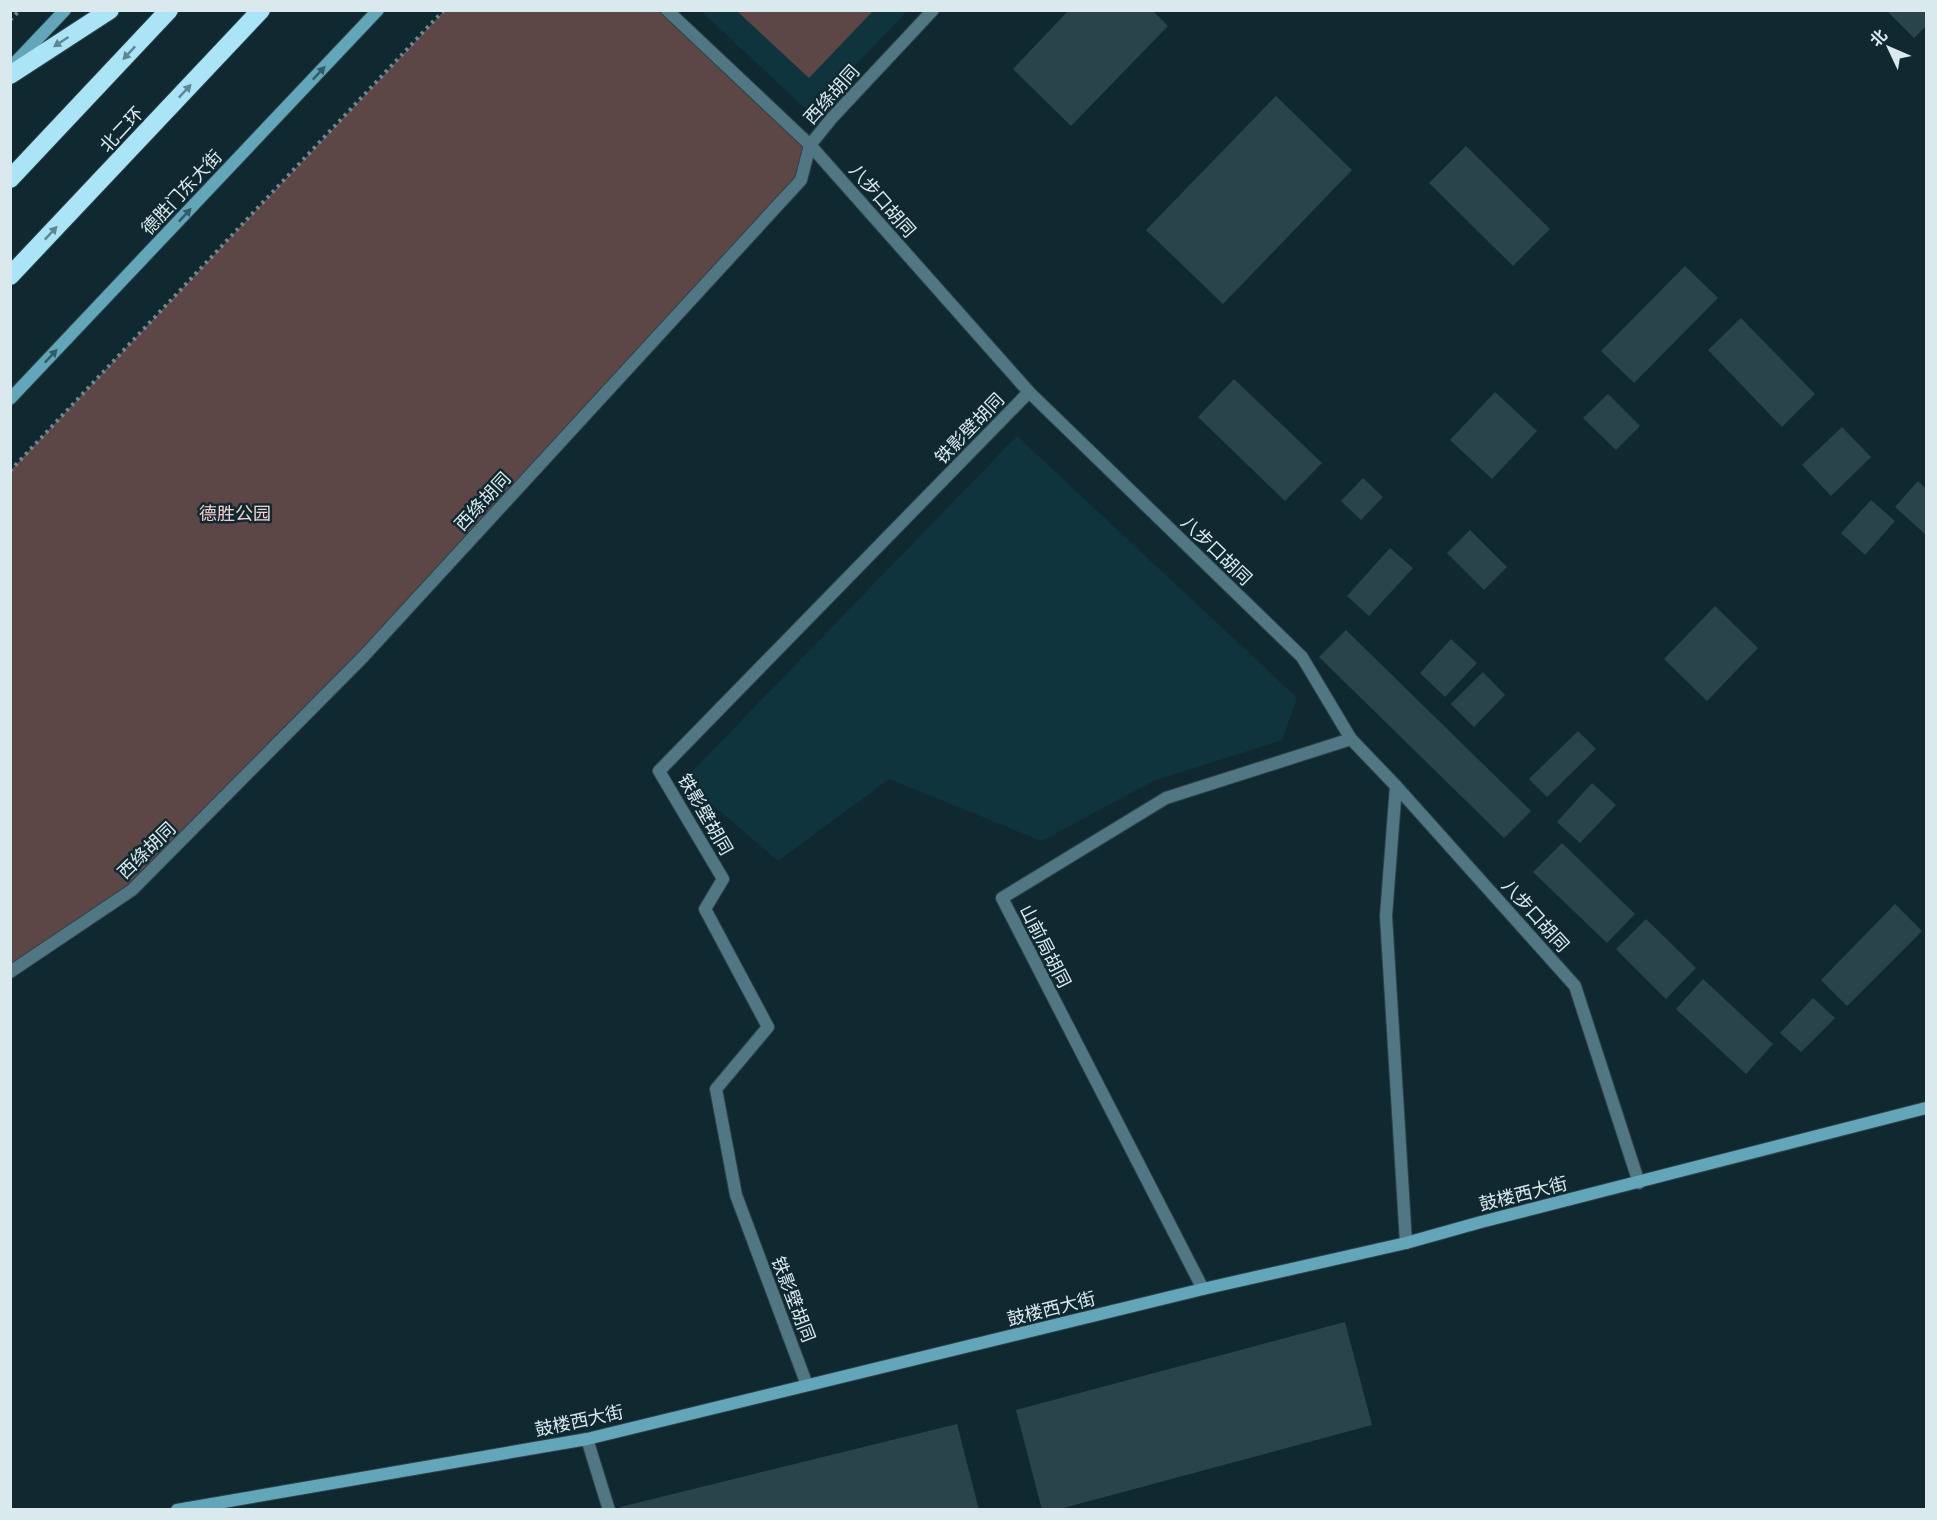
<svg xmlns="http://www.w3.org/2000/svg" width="1937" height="1520" font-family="'Golos Text','Noto Sans SC',sans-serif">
	<rect width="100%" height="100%" fill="#102931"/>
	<g fill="#10343d">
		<polygon points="701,11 907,11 810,113"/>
		<polygon points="1017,436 1297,698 1282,740 1153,781 1042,841 889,779 778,861 684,780"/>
	</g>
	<g fill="#5c4646">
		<polygon points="444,11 667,11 810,145 801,180 363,657 132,890 11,972 10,471"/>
		<polygon points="737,11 873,11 809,78"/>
	</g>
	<g fill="#2a444b">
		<polygon points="1069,10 1152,10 1168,26 1071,126 1013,69"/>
		<polygon points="1886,10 1926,10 1926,26 1914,38"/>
		<polygon points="1276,96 1352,170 1223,304 1146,230"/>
		<polygon points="1466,146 1550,229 1513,266 1429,183"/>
		<polygon points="1685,266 1718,298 1634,383 1601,351"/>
		<polygon points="1741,318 1815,394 1782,427 1708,350"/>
		<polygon points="1234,379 1322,463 1285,501 1198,417"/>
		<polygon points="1495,392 1537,431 1492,479 1450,440"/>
		<polygon points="1608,394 1640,426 1616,450 1583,418"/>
		<polygon points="1842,427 1871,457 1831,496 1802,465"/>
		<polygon points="1363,478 1383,497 1361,520 1341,501"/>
		<polygon points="1918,481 1926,489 1926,535 1895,507"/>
		<polygon points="1871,500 1895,521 1865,555 1841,533"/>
		<polygon points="1470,530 1507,567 1484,590 1447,553"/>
		<polygon points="1390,548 1413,568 1369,616 1347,596"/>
		<polygon points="1715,606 1758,648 1707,701 1664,659"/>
		<polygon points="1346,630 1531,811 1504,838 1319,657"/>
		<polygon points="1451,639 1477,663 1445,697 1420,673"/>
		<polygon points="1483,672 1505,695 1474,727 1451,704"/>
		<polygon points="1578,731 1596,749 1547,797 1529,779"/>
		<polygon points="1592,783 1616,805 1580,843 1557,822"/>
		<polygon points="1562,843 1635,914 1607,943 1533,872"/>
		<polygon points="1895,904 1922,931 1847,1006 1821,980"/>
		<polygon points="1646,919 1696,968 1666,999 1616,949"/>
		<polygon points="1703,979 1773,1044 1746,1074 1676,1009"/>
		<polygon points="1813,998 1835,1018 1801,1052 1780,1033"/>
		<polygon points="1345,1322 1372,1425 1056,1510 1042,1510 1016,1410"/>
		<polygon points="957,1424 979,1510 621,1510 620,1507"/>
	</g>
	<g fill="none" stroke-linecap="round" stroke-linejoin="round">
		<g stroke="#2c444b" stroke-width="14">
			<g id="lane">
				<polyline points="1396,786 1386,916 1406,1243"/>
				<polyline points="10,972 132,890 363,657 801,180 810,145 831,119 933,10"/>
				<polyline points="1203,1289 1002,898 1166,798 1351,739"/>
				<polyline points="807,1385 736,1195 716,1089 768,1027 705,909 723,879 659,771 1029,392"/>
				<polyline points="587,1439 609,1510"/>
			</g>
		</g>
		<g stroke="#2c444b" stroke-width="14">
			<polyline id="street" points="667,10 810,145 1029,392 1302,657 1351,739 1396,786 1575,986 1639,1183"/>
		</g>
		<g stroke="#2c444b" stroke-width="14">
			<g id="secondary">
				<polyline points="10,68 65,10"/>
				<polyline points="10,399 378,10"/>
				<polyline points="177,1510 587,1439 1203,1289 1406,1243 1481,1222 1926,1108"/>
			</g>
		</g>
		<g stroke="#2c444b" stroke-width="20">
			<g id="highway">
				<polyline points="10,75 110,10"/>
				<polyline points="10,179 169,10"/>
				<polyline points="10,276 261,10"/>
			</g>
		</g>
		<g stroke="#73878e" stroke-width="4" stroke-dasharray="3 4.5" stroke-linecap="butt">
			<polyline points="10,20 20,10"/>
			<polyline points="10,471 444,10"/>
		</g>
		<use href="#lane" stroke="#507783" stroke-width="12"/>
		<use href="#street" stroke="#507783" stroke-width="12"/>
		<use href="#secondary" stroke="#64a6b9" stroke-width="12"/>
		<use href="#highway" stroke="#aae4f6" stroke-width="18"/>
	</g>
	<defs><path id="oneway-solid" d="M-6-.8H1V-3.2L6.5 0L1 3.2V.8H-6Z" transform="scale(1.5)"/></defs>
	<g fill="#5d8694">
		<use href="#oneway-solid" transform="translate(61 42) rotate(147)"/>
		<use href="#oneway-solid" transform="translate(129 53) rotate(133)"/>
		<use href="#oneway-solid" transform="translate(185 91) rotate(-47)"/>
		<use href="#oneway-solid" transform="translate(51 233) rotate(-47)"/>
	</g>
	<g fill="#325b67">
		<use href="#oneway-solid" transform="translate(319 73) rotate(-47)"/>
		<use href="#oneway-solid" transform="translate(185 215) rotate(-47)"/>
		<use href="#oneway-solid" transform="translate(51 356) rotate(-47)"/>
	</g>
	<g text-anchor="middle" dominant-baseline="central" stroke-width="5" stroke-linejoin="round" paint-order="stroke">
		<g font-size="18" fill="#dae9ee" stroke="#102931">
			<text transform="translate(831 94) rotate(-48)">西绦胡同</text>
			<text transform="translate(121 129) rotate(-47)">北二环</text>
			<text transform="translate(181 192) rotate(-47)">德胜门东大街</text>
			<text transform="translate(883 200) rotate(49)">八步口胡同</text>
			<text transform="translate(969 428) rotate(-46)">铁影壁胡同</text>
			<text transform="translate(482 501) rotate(-47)">西绦胡同</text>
			<text transform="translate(1217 550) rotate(44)">八步口胡同</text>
			<text transform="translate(706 814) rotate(60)">铁影壁胡同</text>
			<text transform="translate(146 850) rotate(-44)">西绦胡同</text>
			<text transform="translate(1536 915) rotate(48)">八步口胡同</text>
			<text transform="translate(1046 946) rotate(63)">山前局胡同</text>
			<text transform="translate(1523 1193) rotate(-14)">鼓楼西大街</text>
			<text transform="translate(794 1299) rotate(69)">铁影壁胡同</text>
			<text transform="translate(1051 1308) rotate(-14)">鼓楼西大街</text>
			<text transform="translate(579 1420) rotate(-12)">鼓楼西大街</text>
		</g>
		<g font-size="18" fill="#f8d0cf" stroke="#102931">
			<text x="235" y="513">德胜公园</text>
		</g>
	</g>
	<rect width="1937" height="1520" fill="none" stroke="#dae9ee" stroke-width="24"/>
	<g transform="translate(1889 48) rotate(314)" stroke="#102931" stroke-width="4.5" paint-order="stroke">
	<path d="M0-4.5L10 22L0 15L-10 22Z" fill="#dae9ee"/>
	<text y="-9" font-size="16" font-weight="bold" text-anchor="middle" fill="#dae9ee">北</text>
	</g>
</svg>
